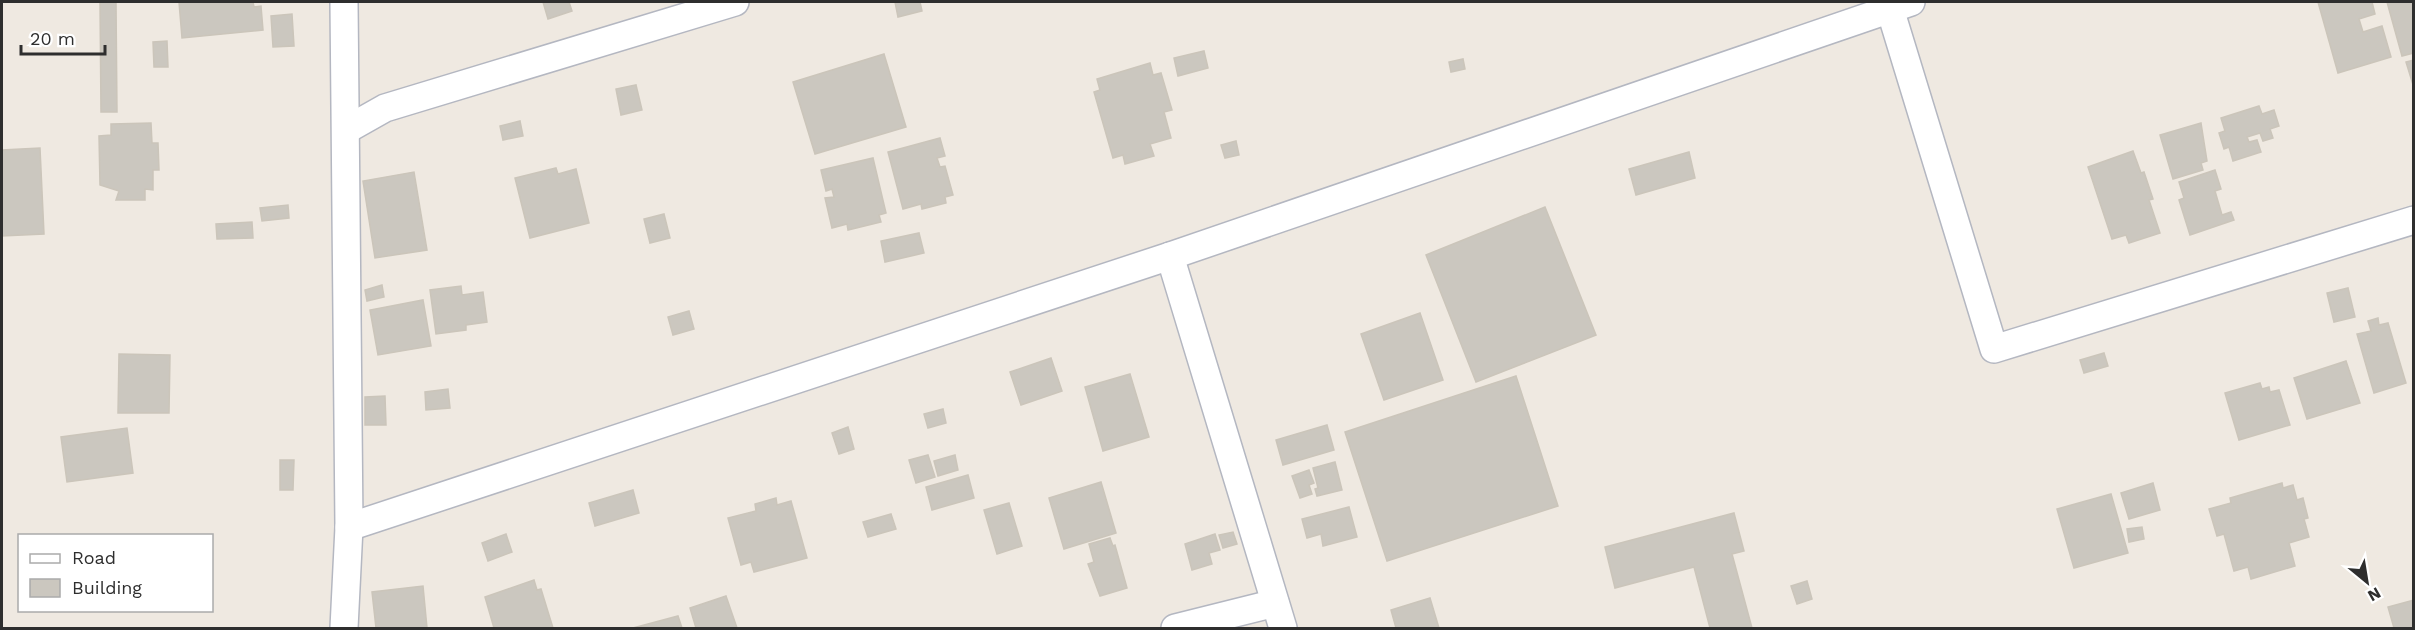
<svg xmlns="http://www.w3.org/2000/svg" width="2415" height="630" font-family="'Work Sans',sans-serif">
	<rect width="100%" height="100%" fill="#efe9e1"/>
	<g fill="#cbc7bf" stroke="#cbc5ba" stroke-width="1.5">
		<polygon points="100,2 116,2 117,112 101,112"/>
		<polygon points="179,2 253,2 254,7 261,6 263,30 182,38"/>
		<polygon points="543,2 569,2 572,11 548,19"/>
		<polygon points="895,2 920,2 922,11 898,17"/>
		<polygon points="2318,2 2372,2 2375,14 2359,19 2363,32 2382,26 2391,57 2338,73"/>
		<polygon points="2387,2 2414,2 2414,53 2402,56"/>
		<polygon points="292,14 294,46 273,47 271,16"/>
		<polygon points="167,41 168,67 154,67 153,42"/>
		<polygon points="1204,51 1208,68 1178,76 1174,58"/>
		<polygon points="884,54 906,127 815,154 793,82"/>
		<polygon points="1463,59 1465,69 1451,72 1449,62"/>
		<polygon points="2414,60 2414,88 2406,62"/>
		<polygon points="1150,63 1153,75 1161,73 1172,110 1164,112 1171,138 1150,144 1154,156 1125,164 1123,155 1113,158 1094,92 1100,90 1097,79"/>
		<polygon points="636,85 642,110 621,115 616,89"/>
		<polygon points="2259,106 2262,114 2274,110 2279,126 2270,129 2273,138 2263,141 2260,133 2247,137 2249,142 2257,140 2261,152 2233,161 2229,147 2224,149 2219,133 2225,131 2221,118"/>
		<polygon points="520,121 523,136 503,140 500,126"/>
		<polygon points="151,123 152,143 158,143 159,170 153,170 153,190 145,189 145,200 116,200 119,191 100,185 99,136 111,135 111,124"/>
		<polygon points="2201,123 2207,161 2201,163 2203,170 2173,179 2160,135"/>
		<polygon points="940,138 945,156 937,158 940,167 945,166 953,195 945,197 946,203 922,209 921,204 903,209 888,152"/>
		<polygon points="1236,141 1239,155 1225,158 1221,145"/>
		<polygon points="40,148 44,234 2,236 2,150"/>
		<polygon points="2133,151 2141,173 2144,172 2153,199 2149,200 2160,233 2129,243 2126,235 2112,239 2088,167"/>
		<polygon points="1689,152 1695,178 1636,195 1629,169"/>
		<polygon points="873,158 886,213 879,215 881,222 848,230 847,224 832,228 825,198 834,197 832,189 826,191 821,170"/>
		<polygon points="556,168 558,174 576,169 589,223 530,238 515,178"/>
		<polygon points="2215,170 2221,189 2215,191 2222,215 2231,212 2234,220 2190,235 2179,200 2184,198 2179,182"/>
		<polygon points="414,172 427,250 375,258 363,181"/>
		<polygon points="288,205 289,218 262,221 260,208"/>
		<polygon points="1545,207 1596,335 1476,382 1426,255"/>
		<polygon points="664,214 670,238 650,243 644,219"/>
		<polygon points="252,222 253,238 217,239 216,224"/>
		<polygon points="919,233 924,253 885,262 881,241"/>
		<polygon points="382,285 384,297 367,301 365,290"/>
		<polygon points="461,286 462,295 483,292 487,322 466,325 466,330 436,334 430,290"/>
		<polygon points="2348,288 2355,317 2334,322 2327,293"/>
		<polygon points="423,300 431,346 378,355 370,310"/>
		<polygon points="689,311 694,329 673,335 668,317"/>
		<polygon points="1420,313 1443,380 1384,400 1361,334"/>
		<polygon points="2378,318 2379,325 2388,323 2406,383 2374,393 2357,334 2371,331 2368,321"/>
		<polygon points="2104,353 2108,366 2084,373 2080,360"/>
		<polygon points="119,354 170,355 169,413 118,413"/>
		<polygon points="1051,358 1062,391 1021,405 1010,372"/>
		<polygon points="2346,361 2360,403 2307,419 2294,378"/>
		<polygon points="1130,374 1149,437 1103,451 1085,387"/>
		<polygon points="1516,376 1558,506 1387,561 1345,432"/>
		<polygon points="2260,383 2262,389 2269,387 2270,392 2279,390 2290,425 2239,440 2225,393"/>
		<polygon points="448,389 450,408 426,410 425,392"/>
		<polygon points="385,396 386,425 365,425 365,397"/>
		<polygon points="943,409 946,423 928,428 924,414"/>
		<polygon points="1327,425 1334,450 1283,465 1276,440"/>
		<polygon points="848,427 854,449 839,454 832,433"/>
		<polygon points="127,428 133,473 67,482 61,437"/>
		<polygon points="928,455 935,477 916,483 909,460"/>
		<polygon points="955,455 958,470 938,476 934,461"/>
		<polygon points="280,460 294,460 293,490 280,490"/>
		<polygon points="1335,462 1342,490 1317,496 1315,489 1318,488 1313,468"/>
		<polygon points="1309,470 1314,483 1309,485 1312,494 1300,498 1292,476"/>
		<polygon points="968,475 974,498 932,510 926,487"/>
		<polygon points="1101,482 1116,533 1064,549 1049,498"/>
		<polygon points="2153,483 2160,510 2129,519 2121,493"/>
		<polygon points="2282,483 2283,488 2293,485 2297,500 2303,498 2308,518 2304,519 2309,537 2289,543 2295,566 2251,579 2248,567 2234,571 2224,534 2217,536 2209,509 2231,503 2230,498"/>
		<polygon points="633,490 639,513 595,526 589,503"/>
		<polygon points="2111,494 2128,553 2074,568 2057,509"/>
		<polygon points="776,498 777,505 791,501 807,558 754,572 751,562 741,565 728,518 756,511 755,504"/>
		<polygon points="1009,503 1022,546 997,554 984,510"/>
		<polygon points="1349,507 1357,537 1323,546 1321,534 1307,538 1302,519"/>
		<polygon points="1734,513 1744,551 1732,554 1752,628 1710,628 1694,567 1615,588 1605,547"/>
		<polygon points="891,514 896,529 868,537 863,522"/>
		<polygon points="2142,527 2144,539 2129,542 2127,529"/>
		<polygon points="1233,532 1237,544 1223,548 1219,535"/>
		<polygon points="506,534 512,552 488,561 482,543"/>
		<polygon points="1215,534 1220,550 1209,553 1212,564 1192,570 1185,544"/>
		<polygon points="1110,538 1113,546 1115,545 1127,588 1100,596 1088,564 1094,562 1089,544"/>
		<polygon points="534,580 537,590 541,589 553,628 494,628 485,597"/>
		<polygon points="1807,581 1812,599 1797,604 1791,586"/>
		<polygon points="423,586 427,628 376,628 372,592"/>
		<polygon points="726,596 737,628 696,628 690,608"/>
		<polygon points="1430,598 1439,628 1396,628 1391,610"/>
		<polygon points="2414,600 2414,628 2394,628 2388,607"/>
		<polygon points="678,616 682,628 633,628"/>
	</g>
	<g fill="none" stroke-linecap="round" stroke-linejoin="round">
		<g stroke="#b4b7c1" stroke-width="30">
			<g id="minor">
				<polyline points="1890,9 1994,349 2414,220"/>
				<polyline points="346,130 385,108 735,2"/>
				<polyline points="1170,256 1283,628"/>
				<polyline points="349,527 1170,256 1911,2"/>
				<polyline points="344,628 349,527 344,2"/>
				<polyline points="1175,628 1275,603"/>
			</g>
		</g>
		<use href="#minor" stroke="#fff" stroke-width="27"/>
	</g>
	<rect width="2415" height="630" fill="none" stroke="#2e2e2e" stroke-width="6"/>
	<rect x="18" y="534" width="195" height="78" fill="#ffffff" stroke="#ababab" stroke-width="1.5"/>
	<rect x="30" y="554" width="30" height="9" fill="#ffffff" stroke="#ababab" stroke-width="1.5"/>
	<text x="72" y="564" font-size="18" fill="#2e2e2e">Road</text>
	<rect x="30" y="579" width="30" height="18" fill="#cbc7bf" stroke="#ababab" stroke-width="1.5"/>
	<text x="72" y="594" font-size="18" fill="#2e2e2e">Building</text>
	<g transform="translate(2367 582) rotate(150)" stroke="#ffffff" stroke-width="4.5" paint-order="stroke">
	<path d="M0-4.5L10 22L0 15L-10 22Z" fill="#2e2e2e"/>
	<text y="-9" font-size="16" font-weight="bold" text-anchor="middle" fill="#2e2e2e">N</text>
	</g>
	<path d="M21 45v9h84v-9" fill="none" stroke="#2e2e2e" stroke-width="3"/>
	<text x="30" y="45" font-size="18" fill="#2e2e2e" stroke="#ffffff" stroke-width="4.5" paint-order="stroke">20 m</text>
</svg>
